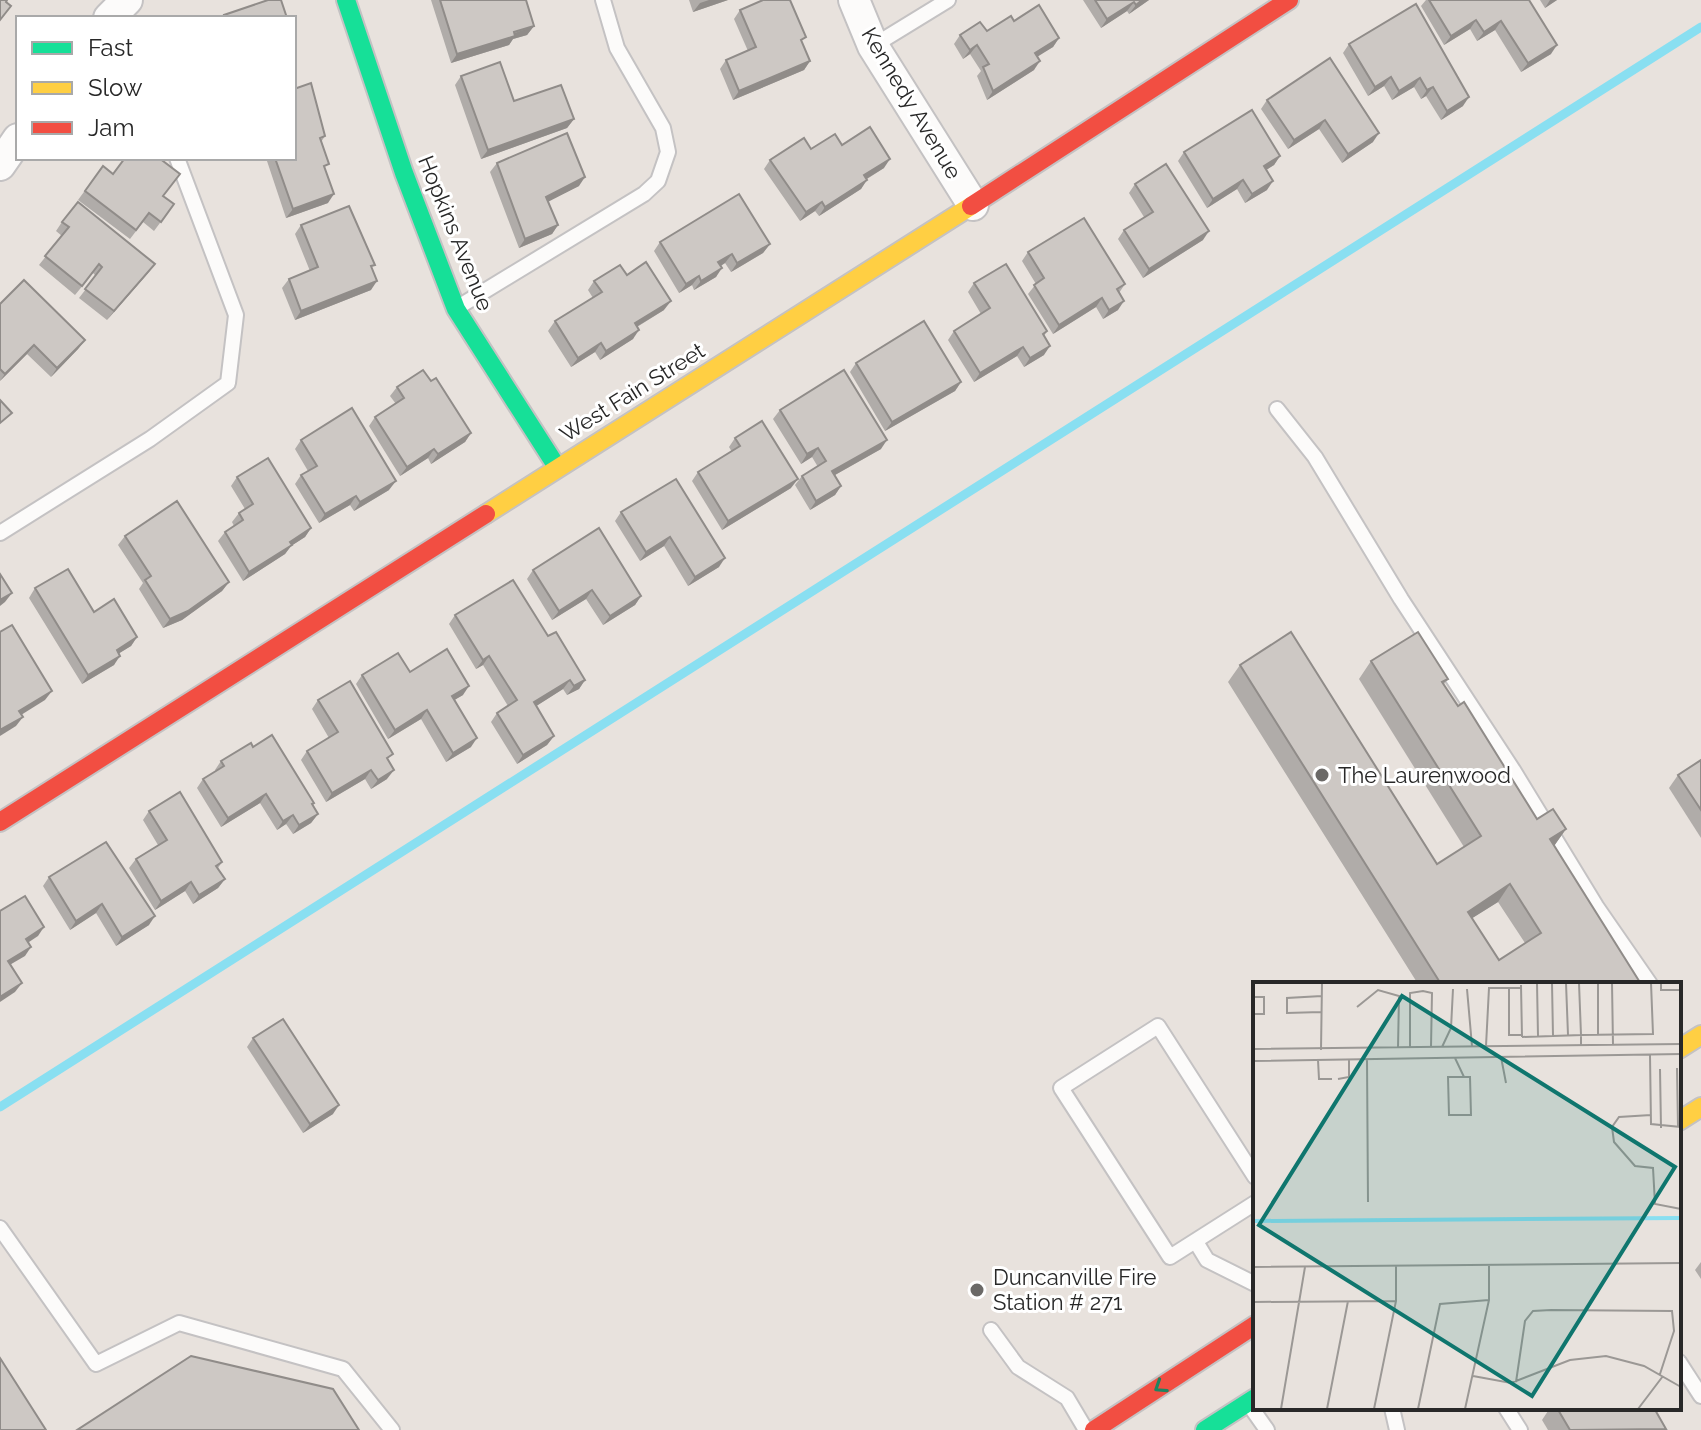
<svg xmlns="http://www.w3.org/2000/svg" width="1701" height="1430" font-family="Raleway,sans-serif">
	<rect width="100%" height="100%" fill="#e8e2dd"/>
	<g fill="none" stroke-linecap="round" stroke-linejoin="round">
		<polyline stroke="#89dff1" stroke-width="9" points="0,1107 1701,27"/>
		<g stroke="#c4c2c3" stroke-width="18">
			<g id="lane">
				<polyline points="873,46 948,0"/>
				<polyline points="460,306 644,194 658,181 668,152 663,128 617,48 603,0"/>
				<polyline points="1277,409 1315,457 1401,599 1513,770 1596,906 1650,984"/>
				<polyline points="0,533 150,439 228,383 236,315 177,158"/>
				<polyline points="1255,1177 1158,1026 1061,1088 1170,1257 1255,1203"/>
				<polyline points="0,1228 96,1364 179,1323 343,1369 392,1430"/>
				<polyline points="1196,1242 1207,1260 1255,1284"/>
				<polyline points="991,1330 1018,1367 1067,1398 1086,1430"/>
				<polyline points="1679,1362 1701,1396"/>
				<polyline points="1250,1406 1267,1430"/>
				<polyline points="1392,1408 1397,1430"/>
				<polyline points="1506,1408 1520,1430"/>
			</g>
		</g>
		<g stroke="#c4c2c3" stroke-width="34">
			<g id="street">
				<polyline points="854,0 873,46 973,205"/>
				<polyline points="109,18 127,0"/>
				<polyline points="0,165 18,139"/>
			</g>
		</g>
		<g stroke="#c4c2c3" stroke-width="22">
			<g id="fast">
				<polyline points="346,0 404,173 456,309 557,467"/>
				<polyline points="1205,1430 1255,1398"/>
			</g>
		</g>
		<g stroke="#c4c2c3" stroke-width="22">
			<g id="slow">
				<polyline points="486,514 971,206"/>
				<polyline points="1679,1049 1701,1035"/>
				<polyline points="1679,1121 1701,1107"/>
			</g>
		</g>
		<g stroke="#c4c2c3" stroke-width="22">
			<g id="jam">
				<polyline points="971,206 1289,0"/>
				<polyline points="0,822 486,514"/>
				<polyline points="1094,1430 1255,1325"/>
			</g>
		</g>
		<use href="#lane" stroke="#fcfbfa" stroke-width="14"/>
		<use href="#street" stroke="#fcfbfa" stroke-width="30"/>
		<use href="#fast" stroke="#16e098" stroke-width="18"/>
		<use href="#slow" stroke="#ffcf43" stroke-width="18"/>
		<use href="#jam" stroke="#f24e42" stroke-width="18"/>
	</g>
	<g fill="#b0aca9" fill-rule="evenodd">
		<polygon points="431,0 526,0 534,26 527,35 513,39 509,45 451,63"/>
		<polygon points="689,0 728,0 693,12"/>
		<polygon points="1083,0 1149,0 1129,14 1127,11 1101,28"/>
		<polygon points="1426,0 1529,0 1551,54 1521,72 1495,30 1477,41 1470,29 1444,45 1421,6"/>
		<polygon points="1540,0 1557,0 1545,8"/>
		<polygon points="1416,4 1463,106 1441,120 1426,96 1421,99 1414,87 1392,100 1384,86 1368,96 1343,53 1349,44"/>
		<polygon points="740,10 802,42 810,61 804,70 733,100 720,69 726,60 748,51 734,19"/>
		<polygon points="1014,21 1059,38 1053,47 1037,56 1034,70 987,100 977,76 981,71 970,54 963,59 954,44 960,35 987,31"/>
		<polygon points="1330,58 1373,142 1342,163 1319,129 1288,149 1261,109 1267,100"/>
		<polygon points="461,76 514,101 574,119 567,128 481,159 455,85"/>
		<polygon points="325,136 321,142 325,169 328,203 286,218 266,158 294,158"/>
		<polygon points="842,145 884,168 867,179 861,189 819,216 815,211 800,221 764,169 770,160 811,149"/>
		<polygon points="1184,152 1280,156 1274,165 1266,170 1267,190 1245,203 1237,189 1207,208 1178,161"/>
		<polygon points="497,163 579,186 548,201 558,225 552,234 519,248 490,172"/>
		<polygon points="103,166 113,174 163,196 174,204 154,231 143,222 130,239 78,200"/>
		<polygon points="1135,184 1203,240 1143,278 1118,239 1124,230 1144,217 1129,193"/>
		<polygon points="62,222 148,273 107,320 79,298 96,276 93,273 75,295 39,265 62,236 56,231"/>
		<polygon points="301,225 372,269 371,290 295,320 282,288 289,279 310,271 295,234"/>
		<polygon points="660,242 770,244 763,253 731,272 725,263 721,266 716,277 694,290 692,285 679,293 654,251"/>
		<polygon points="1028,252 1125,284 1119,293 1118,310 1103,319 1096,307 1053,334 1028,294 1036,284 1022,261"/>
		<polygon points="627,275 664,310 637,327 633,339 600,360 595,352 571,367 548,331 555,321 593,298 588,290 594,281"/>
		<polygon points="974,283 1047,331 1044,336 1044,355 1024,367 1017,356 974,382 948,340 954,331 981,314 968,292"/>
		<polygon points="0,304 85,340 78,349 51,377 27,354 0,381"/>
		<polygon points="856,363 961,382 955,391 885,431 850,372"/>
		<polygon points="431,381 471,433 465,442 431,464 428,458 400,476 369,426 375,417 396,404 390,396 397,387"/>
		<polygon points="780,410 881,449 835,475 841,486 835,495 810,510 795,485 802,476 818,467 812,457 801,464 773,419"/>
		<polygon points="735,438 791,488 722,530 692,481 698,472 732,452 729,447"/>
		<polygon points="301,440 389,490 354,511 350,505 319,523 295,484 301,475 308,471 295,449"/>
		<polygon points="237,477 311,528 305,537 291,546 285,554 243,581 218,541 225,532 234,526 232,522 239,513 245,509 231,486"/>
		<polygon points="676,479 719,567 688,586 664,546 640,561 615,521 621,512"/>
		<polygon points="125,536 229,582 222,591 182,620 163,628 139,589 143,583 118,545"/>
		<polygon points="533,570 641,596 635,605 603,625 586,599 552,620 527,579"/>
		<polygon points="35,588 94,612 137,637 131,646 119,653 114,665 82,684 29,598"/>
		<polygon points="455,615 548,636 585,680 579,689 567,695 563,689 536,706 554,736 547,745 517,764 491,722 497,713 508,706 483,665 476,669 449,624"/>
		<path d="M1371 661 1448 679 1444 684 1458 706 1537 819 1566 829 1554 846 1641 984H1418L1228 682 1240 665 1437 864 1464 847 1359 679ZM1498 902 1525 943 1499 960 1472 918Z"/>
		<polygon points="410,672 463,695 454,700 471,747 446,762 421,719 388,739 356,684 362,675"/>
		<polygon points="318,700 388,761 387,779 371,789 365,779 326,802 301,760 307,751 329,738 312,709"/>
		<polygon points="253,747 312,805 318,814 311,823 293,834 286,824 277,830 260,803 221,827 197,788 203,779 216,771 215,770 221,761"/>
		<polygon points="1701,760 1701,838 1669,788 1678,775"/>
		<polygon points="149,811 222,862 218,868 225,879 218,888 193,904 185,891 155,910 129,868 136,859 158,845 143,820"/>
		<polygon points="49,877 149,925 116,946 96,913 70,930 43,886"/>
		<polygon points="253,1038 333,1114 303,1133 247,1047"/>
		<polygon points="1701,1262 1701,1279 1695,1270"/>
		<polygon points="1550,1408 1654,1408 1666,1430 1548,1430 1542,1420"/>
	</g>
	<g fill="#908c89">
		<polygon points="709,0 728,0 693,12 700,3"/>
		<polygon points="1142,0 1149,0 1129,14 1136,5"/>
		<polygon points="1550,0 1557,0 1545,8"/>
		<polygon points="1134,2 1127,11 1101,28 1107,19"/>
		<polygon points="1476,20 1470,29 1444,45 1451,36"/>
		<polygon points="1501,21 1495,30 1477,41 1484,32"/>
		<polygon points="534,26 527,35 513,39 509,45 451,63 457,54"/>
		<polygon points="1059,38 1053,47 1029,62 1035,53"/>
		<polygon points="977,45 970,54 963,59 970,50"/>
		<polygon points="1557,45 1551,54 1521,72 1528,63"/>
		<polygon points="810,61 804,70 733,100 739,91"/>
		<polygon points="1040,61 1034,70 987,100 993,91"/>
		<polygon points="1391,77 1384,86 1368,96 1375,87"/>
		<polygon points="1420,78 1414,87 1392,100 1399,91"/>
		<polygon points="1433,87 1426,96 1421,99 1427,90"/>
		<polygon points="1469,97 1463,106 1441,120 1447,111"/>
		<polygon points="574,119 567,128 481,159 488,150"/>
		<polygon points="1325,120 1319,129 1288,149 1294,140"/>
		<polygon points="1379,133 1373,142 1342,163 1348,154"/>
		<polygon points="1280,156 1274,165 1258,175 1264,166"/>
		<polygon points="890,159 884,168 858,184 864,175"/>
		<polygon points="585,177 579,186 540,206 546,197"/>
		<polygon points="867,180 861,189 819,216 825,207"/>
		<polygon points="1243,180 1237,189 1207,208 1213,199"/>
		<polygon points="1273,181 1267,190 1245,203 1252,194"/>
		<polygon points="334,194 328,203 286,218 293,209"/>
		<polygon points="822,202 815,211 800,221 806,212"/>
		<polygon points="558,225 552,234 519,248 525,239"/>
		<polygon points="1209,231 1203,240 1143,278 1149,269"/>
		<polygon points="770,244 763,253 731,272 737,263"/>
		<polygon points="732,254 725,263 712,271 718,262"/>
		<polygon points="155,264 148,273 107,320 114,311"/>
		<polygon points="722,268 716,277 694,290 701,281"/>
		<polygon points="699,276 692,285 679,293 686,284"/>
		<polygon points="377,281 371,290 295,320 301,311"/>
		<polygon points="1102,298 1096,307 1053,334 1059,325"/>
		<polygon points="671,301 664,310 628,332 635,323"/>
		<polygon points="1124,301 1118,310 1103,319 1109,310"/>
		<polygon points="639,330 633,339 600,360 606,351"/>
		<polygon points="85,340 78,349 51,377 57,368"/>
		<polygon points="601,343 595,352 571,367 578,358"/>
		<polygon points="34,345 27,354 0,381 5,374"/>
		<polygon points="1050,346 1044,355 1024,367 1030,358"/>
		<polygon points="1023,347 1017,356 974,382 980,373"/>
		<polygon points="961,382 955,391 885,431 892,422"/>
		<polygon points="471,433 465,442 431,464 438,454"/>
		<polygon points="887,440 881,449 826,480 832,471"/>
		<polygon points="818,448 812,457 801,464 807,454"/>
		<polygon points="434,449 428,458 400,476 407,467"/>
		<polygon points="798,479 791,488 722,530 728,521"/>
		<polygon points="396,481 389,490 354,511 360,502"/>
		<polygon points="841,486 835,495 810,510 816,501"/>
		<polygon points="356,496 350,505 319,523 325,514"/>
		<polygon points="311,528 305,537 291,546 285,554 243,581 249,572 290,542"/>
		<polygon points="670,537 664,546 640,561 646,552"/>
		<polygon points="725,558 719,567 688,586 695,577"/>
		<polygon points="229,582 222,591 182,620 163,628 170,619"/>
		<polygon points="592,590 586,599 552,620 559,611"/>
		<polygon points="12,593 5,602 0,606 0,600"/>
		<polygon points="641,596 635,605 603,625 610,616"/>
		<polygon points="137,637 131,646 110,659 117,650"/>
		<polygon points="120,656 114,665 82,684 88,675"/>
		<polygon points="489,656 483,665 476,669 483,660"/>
		<polygon points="570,680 563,689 527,712 534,702"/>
		<polygon points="585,680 579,689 567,695 574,686"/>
		<polygon points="469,686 463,695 446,705 452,696"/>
		<polygon points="52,691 45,700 13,720 19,711"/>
		<polygon points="427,710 421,719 388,739 395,730"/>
		<polygon points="23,717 16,726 0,736 0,730"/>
		<polygon points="554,736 547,745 517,764 523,755"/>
		<polygon points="477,738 471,747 446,762 453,753"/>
		<polygon points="371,770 365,779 326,802 332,793"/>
		<polygon points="394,770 387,779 371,789 378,780"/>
		<polygon points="266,794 260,803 221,827 228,818"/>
		<polygon points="318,814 311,823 293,834 299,825"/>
		<polygon points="293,815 286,824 277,830 283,821"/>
		<polygon points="1566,829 1554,846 1550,839"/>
		<polygon points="225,879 218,888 193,904 199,895"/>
		<polygon points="191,882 185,891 155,910 161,901"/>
		<polygon points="1510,884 1498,902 1455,929 1468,912"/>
		<polygon points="102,904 96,913 70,930 76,921"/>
		<polygon points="155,916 149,925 116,946 122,937"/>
		<polygon points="44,927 38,936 20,948 26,939"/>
		<polygon points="31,947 25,956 1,970 8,961"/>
		<polygon points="22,983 15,992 0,1002 0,997"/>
		<polygon points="339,1105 333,1114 303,1133 310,1124"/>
	</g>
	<g fill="#cdc8c4" stroke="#908c89" stroke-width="2" fill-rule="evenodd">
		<polygon points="0,0 7,0 6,2 11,6 0,20"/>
		<polygon points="268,0 281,0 287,18 225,18 224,15"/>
		<polygon points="440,0 526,0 534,26 514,32 515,36 457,54"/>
		<polygon points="763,0 790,0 806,37 801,40 810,61 739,91 726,60 756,47 740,10"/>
		<polygon points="1095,0 1142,0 1136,5 1134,2 1107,19"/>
		<polygon points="1429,0 1529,0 1557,45 1528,63 1501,21 1484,32 1476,20 1451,36"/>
		<polygon points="1416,4 1469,97 1447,111 1433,87 1427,90 1420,78 1399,91 1391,77 1375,87 1349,44"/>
		<polygon points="1039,5 1059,38 1035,53 1040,61 993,91 983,67 989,64 977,45 970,50 960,35 980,22 987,31 1011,16 1014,21"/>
		<polygon points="1330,58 1379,133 1348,154 1325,120 1294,140 1267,100"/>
		<polygon points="500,62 514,101 561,85 574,119 488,150 461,76"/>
		<polygon points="311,83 325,136 320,138 329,164 324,166 334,194 293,209 275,158 294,158 294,89"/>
		<polygon points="1252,110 1280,156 1264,166 1273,181 1252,194 1243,180 1213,199 1184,152"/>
		<polygon points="870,127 890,159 864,175 867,180 825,207 822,202 806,212 770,160 804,138 811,149 835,134 842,145"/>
		<polygon points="567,133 585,177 546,197 558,225 525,239 497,163"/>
		<polygon points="125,158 159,158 180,174 163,196 174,204 161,222 149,213 136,230 85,191 103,166 113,174"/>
		<polygon points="1166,164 1209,231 1149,269 1124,230 1153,212 1135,184"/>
		<polygon points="739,194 770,244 737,263 732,254 718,262 722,268 701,281 699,276 686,284 660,242"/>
		<polygon points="78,202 155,264 114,311 85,289 102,267 99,264 82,286 45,256 69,227 62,222"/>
		<polygon points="349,206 375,265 371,266 377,281 301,311 289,279 318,267 301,225"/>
		<polygon points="1084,218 1125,284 1117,289 1124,301 1109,310 1102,298 1059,325 1034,285 1044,278 1028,252"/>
		<polygon points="646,262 671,301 635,323 639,330 606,351 601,343 578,358 555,321 602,292 594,281 620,265 627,275"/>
		<polygon points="1006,264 1047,331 1043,334 1050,346 1030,358 1023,347 980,373 954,331 990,308 974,283"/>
		<polygon points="24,280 85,340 57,368 34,345 5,374 0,369 0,304"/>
		<polygon points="924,321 961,382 892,422 856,363"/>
		<polygon points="423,370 431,381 436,378 471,433 438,454 434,449 407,467 375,417 404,398 397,387"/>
		<polygon points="844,370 887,440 832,471 841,486 816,501 802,476 826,461 818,448 807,454 780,410"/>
		<polygon points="0,400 12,413 0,423"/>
		<polygon points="352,408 396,481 360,502 356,496 325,514 301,475 317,466 301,440"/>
		<polygon points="762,421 798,479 728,521 698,472 740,446 735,438"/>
		<polygon points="268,458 311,528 290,542 292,545 249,572 225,532 243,520 239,513 253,504 237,477"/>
		<polygon points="676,479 725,558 695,577 670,537 646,552 621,512"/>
		<polygon points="177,501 229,582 188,611 170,619 145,580 151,576 125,536"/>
		<polygon points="599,528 641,596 610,616 592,590 559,611 533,570"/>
		<polygon points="68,569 94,612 114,599 137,637 117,650 120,656 88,675 35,588"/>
		<polygon points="0,574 12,593 0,600"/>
		<polygon points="513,580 548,636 556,632 585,680 574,686 570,680 534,702 554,736 523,755 497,713 517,700 489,656 483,660 455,615"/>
		<polygon points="12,625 52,691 19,711 23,717 0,730 0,632"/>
		<path d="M1291 632 1437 864 1481 836 1371 661 1418 632 1448 679 1442 682 1458 706 1464 702 1537 819 1553 809 1566 829 1550 839 1641 984H1441L1240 665ZM1510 884 1541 933 1499 960 1468 912Z"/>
		<polygon points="447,649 469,686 452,696 477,738 453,753 427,710 395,730 362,675 398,653 410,672"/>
		<polygon points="350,681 393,754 387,758 394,770 378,780 371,770 332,793 307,751 338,732 318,700"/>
		<polygon points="272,735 314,803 312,804 318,814 299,825 293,815 283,821 266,794 228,818 203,779 224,766 221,761 251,743 253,747"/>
		<polygon points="1701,760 1701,810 1678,775"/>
		<polygon points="180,792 222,862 216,866 225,879 199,895 191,882 161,901 136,859 167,840 149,811"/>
		<polygon points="106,842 155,916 122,937 102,904 76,921 49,877"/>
		<polygon points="25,896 44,927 26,939 31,947 8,961 22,983 0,997 0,911"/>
		<polygon points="283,1019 339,1105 310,1124 253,1038"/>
		<polygon points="191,1356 333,1389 359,1430 77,1430"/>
		<polygon points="0,1358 46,1430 0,1430"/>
		<polygon points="1557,1408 1654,1408 1666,1429 1570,1430"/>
	</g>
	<defs><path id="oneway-chevron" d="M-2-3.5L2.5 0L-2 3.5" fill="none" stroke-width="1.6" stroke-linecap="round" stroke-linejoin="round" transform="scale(2)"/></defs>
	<use stroke="#1f8460" href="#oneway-chevron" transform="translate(1160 1387) rotate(147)"/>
	<g fill="#6b6967" stroke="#fff" stroke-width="3">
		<circle cx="1322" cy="775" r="8"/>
		<circle cx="977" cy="1290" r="8"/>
	</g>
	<g text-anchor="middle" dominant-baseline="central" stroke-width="6" stroke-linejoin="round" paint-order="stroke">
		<g font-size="22" fill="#282828" stroke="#fff">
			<text transform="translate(912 103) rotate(59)">Kennedy Avenue</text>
			<text transform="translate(456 233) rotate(68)">Hopkins Avenue</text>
			<text transform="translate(632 392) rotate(-32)">West Fain Street</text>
		</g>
		<g font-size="22" fill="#282828" stroke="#fff" text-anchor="start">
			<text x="1338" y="775">The Laurenwood</text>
			<text x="993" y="1277">Duncanville Fire<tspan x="993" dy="25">Station # 271</tspan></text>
		</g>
	</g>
	<g transform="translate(1253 982)">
		<rect width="428" height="428" fill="#e8e2dd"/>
		<path fill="none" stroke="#89dff1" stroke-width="4" d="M0 239 428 236"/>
		<path fill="none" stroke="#9b9895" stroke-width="2" d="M284 1 285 54M299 1 300 54M313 1 315 53M345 1V52M359 1 360 63M408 1V8H428M268 3 269 55M268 6H256V53H269M214 7 219 64M0 15H11V32H0M104 25 125 8 146 14 145 66M68 30 34 31V16L69 14M269 55 328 53 326 1M328 63V53L400 52 398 1M233 64 236 6H256M157 65V11L170 9 179 11 178 65M189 65 198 46 200 7M0 67 428 62M68 68 69 1M397 73 398 142 428 145M248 75 253 101M202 76 211 95H217L218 133H196L195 95H211M65 78 66 97H79M114 78 115 220M0 79 428 72M424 86 425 145M407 87 408 146M85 97 96 95V78M398 133 366 135 359 145 361 160 382 184 400 186 402 222 428 227M0 285 428 281M0 320 143 319M220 394 258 401 317 378 353 374 391 384 428 405M263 400 272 339 280 329 298 328 419 329 421 349 407 392M28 427 52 285M74 427 95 319M121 427 143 319V283M165 427 187 322 236 318M212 427 236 318V283M385 427 410 394"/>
		<path fill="#0f766e" fill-opacity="0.15" stroke="#0f766e" stroke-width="4" d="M149 14 422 185 279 414 6 243Z"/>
		<rect width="428" height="428" fill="none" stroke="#282828" stroke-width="4"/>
	</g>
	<rect x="16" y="16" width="280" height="144" fill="#ffffff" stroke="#a9a9a9" stroke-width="2"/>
	<rect x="32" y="42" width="40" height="12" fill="#16e098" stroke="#a9a9a9" stroke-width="2"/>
	<text x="88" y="56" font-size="24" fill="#282828">Fast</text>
	<rect x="32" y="82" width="40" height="12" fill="#ffcf43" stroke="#a9a9a9" stroke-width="2"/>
	<text x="88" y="96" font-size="24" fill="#282828">Slow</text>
	<rect x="32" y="122" width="40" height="12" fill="#f24e42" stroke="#a9a9a9" stroke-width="2"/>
	<text x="88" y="136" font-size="24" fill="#282828">Jam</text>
</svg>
